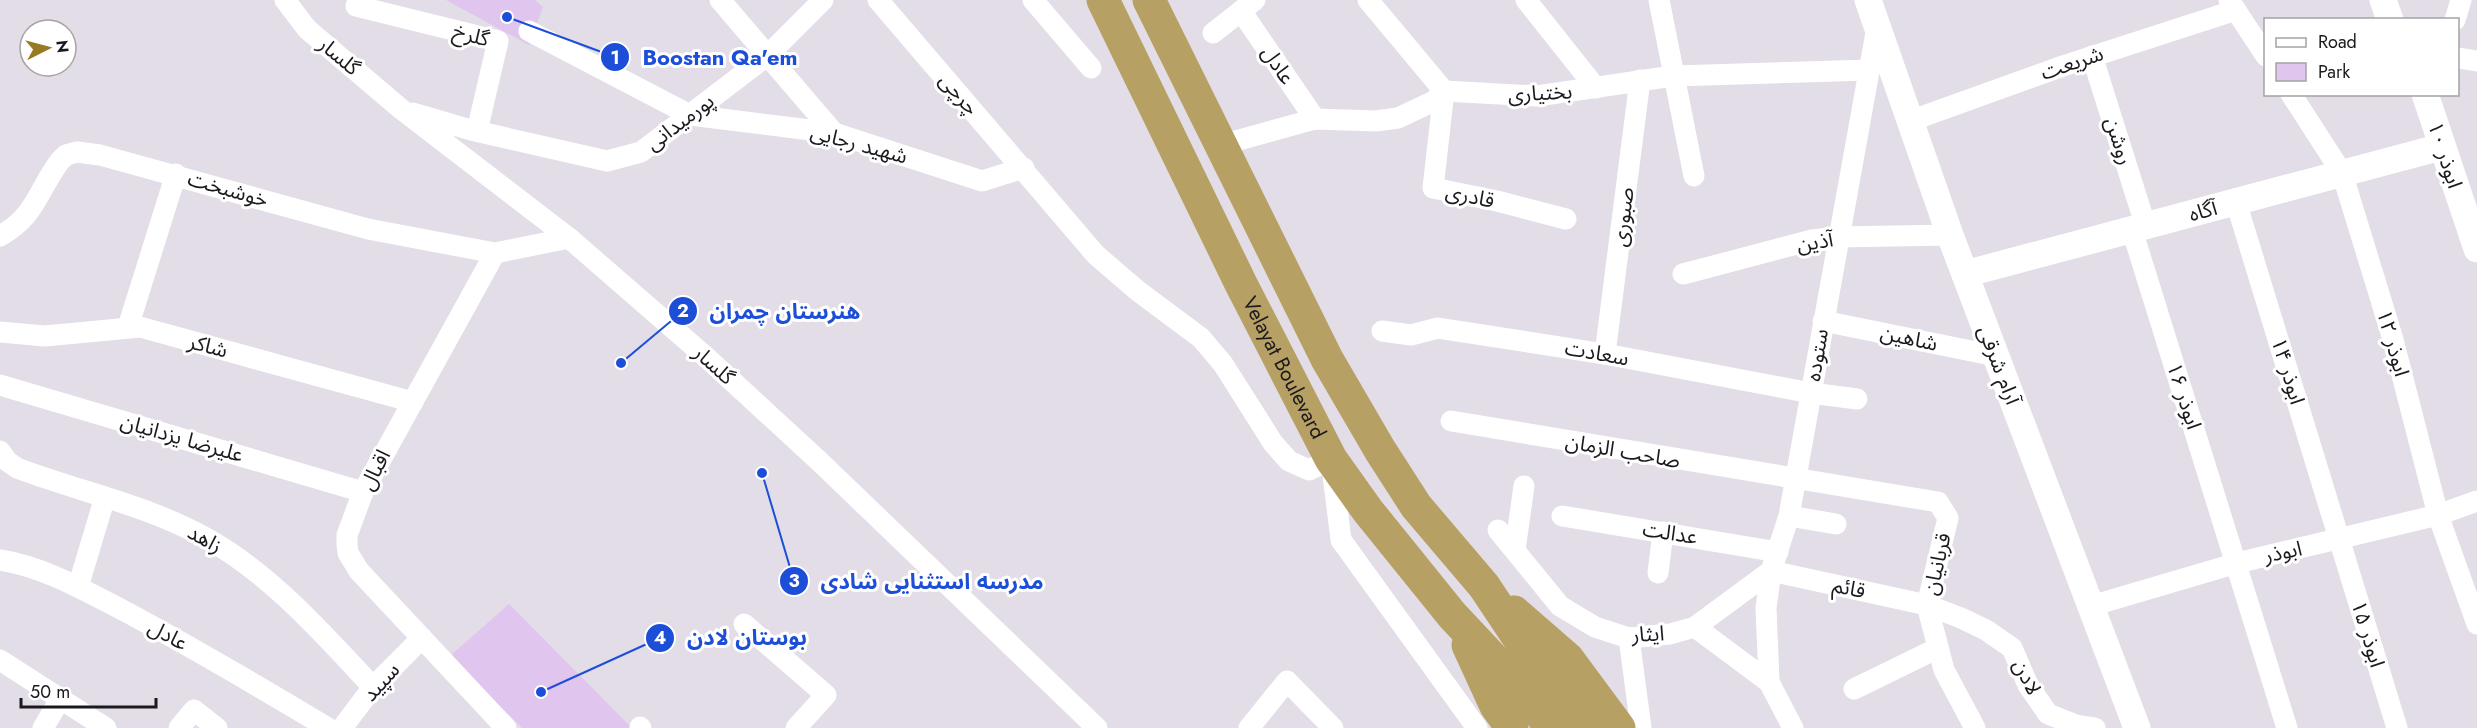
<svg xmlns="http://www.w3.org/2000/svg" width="2477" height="728" font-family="Jost,'Noto Sans Arabic',sans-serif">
	<rect width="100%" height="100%" fill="#e2dde6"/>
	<g fill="#e0c5ef">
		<polygon points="446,0 535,0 543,7 529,45"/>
		<polygon points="509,604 632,728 522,728 450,656"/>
	</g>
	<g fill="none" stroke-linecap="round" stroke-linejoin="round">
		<g stroke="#fff" stroke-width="21">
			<polyline points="285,0 307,29 401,109 569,238 706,357 819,461 1097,728"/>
			<polyline points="720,0 834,133"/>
			<polyline points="878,0 1096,255 1138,291 1201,338 1223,364 1273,443 1289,461 1309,470 1331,459 1341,540 1477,728"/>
			<polyline points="1033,0 1091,68"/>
			<polyline points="1368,0 1444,91 1433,188 1497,201 1566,219"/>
			<polyline points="1526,0 1596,88"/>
			<polyline points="1659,0 1694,176"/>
			<polyline points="2229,0 2266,56"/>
			<polyline points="356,6 498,41 477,131"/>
			<polyline points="1241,11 1315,119"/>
			<polyline points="2455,20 2461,0"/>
			<polyline points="529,31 690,115 834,133 982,181 1024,168"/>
			<polyline points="1213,33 1255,0"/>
			<polyline points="2092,56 2146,227"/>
			<polyline points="2458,58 2477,61"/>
			<polyline points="2291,94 2342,173 2392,336 2438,515 2477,624"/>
			<polyline points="413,113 471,130 607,161 641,152 768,55 823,0"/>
			<polyline points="1910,121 2063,66 2236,10"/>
			<polyline points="1221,145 1315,119 1376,121 1398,118 1434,101 1444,91 1537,96 1673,76 1869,70"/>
			<polyline points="2236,202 2397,728"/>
			<polyline points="2132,230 2287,728"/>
			<path d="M0 236C37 215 37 191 60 161L66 155 77 152 100 155 368 229 495 253"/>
			<polyline points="1683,274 1812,240 1838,237 1950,235"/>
			<polyline points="1823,321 1996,356"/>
			<polyline points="128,327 176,174"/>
			<polyline points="1382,331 1411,335 1438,328 1605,354 1811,393 1857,399"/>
			<polyline points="0,332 45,336 140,327 413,402"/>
			<polyline points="1605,354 1640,80"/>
			<polyline points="0,385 363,492"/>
			<polyline points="1451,421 1938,502 1948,518 1927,605 1944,670 1975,728"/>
			<path d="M0 451 7 461 17 468C80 492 147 505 206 538 271 574 323 634 373 687"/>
			<polyline points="1562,516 1778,552"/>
			<polyline points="1789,516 1836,524"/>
			<polyline points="1498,530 1560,606 1595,627 1629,638 1670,634 1695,627 1769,682 1793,728"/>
			<polyline points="1515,550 1524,486"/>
			<path d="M0 560C46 567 89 593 130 614 197 650 263 689 328 728"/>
			<polyline points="1658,573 1663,532"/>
			<polyline points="78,587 105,497"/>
			<polyline points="2091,606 2237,563 2438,515 2477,501"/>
			<polyline points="744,624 826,695 796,728"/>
			<polyline points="1695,627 1771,571 1927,605 1961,618 1986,630 2012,648 2028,685 2048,714 2076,725 2095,728"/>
			<polyline points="1629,638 1641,728"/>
			<polyline points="0,660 106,728"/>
			<polyline points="1769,682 1766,608 1771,571 1789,516 1877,27"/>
			<polyline points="1854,689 1938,648"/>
			<polyline points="640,727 641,728"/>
			<polyline points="43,728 61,698"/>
			<polyline points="179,728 194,710 217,728"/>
			<polyline points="342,728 373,687 422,638"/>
			<polyline points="506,728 359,571 348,553 347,544 347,535 363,492 495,253 569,238"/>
			<polyline points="1249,728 1287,681 1333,728"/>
		</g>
		<g stroke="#fff" stroke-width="27">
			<polyline points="1868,0 1950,235 2137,728"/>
			<polyline points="2383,0 2390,20"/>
			<polyline points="2425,94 2477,249"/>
			<polyline points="1965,274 2441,147"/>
		</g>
		<g stroke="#b7a064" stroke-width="33">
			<path id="s1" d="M1103 0 1241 284 1331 459 1368 511 1452 615 1526 694 1551 728"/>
			<polyline points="1149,0 1327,359 1380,450 1416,506 1484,586 1546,679 1582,728"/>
			<polyline points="1514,612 1568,659 1619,728"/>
			<polyline points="1468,645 1496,706 1512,728"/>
		</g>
	</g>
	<g text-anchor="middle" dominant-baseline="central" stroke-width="6" stroke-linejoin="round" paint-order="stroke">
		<g font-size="21" fill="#1b191d" stroke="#fff">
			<text transform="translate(471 35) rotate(15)">گلرخ</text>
			<text transform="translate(339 56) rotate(40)">گلسار</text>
			<text transform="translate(2072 63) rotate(-19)">شریعت</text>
			<text transform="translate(1278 65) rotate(56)">عادل</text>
			<text transform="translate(1540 93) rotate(-3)">بختیاری</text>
			<text transform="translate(959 94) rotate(49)">چرچی</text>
			<text transform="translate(680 122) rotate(-37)">پورمیدانی</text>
			<text transform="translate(2119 141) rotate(72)">روشن</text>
			<text transform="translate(859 144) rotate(15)">شهید رجایی</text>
			<text transform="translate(2445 155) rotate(72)">ابوذر ۱۰</text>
			<text transform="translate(228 189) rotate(16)">خوشبخت</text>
			<text transform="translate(1470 196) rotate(12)">قادری</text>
			<text transform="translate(2203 211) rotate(-15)">آگاه</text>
			<text transform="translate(1623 217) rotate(-83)">صبوری</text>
			<text transform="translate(1815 242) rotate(-9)">آذین</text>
			<text transform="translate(1909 338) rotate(12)">شاهین</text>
			<text transform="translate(2393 343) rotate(74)">ابوذر ۱۲</text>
			<text transform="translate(208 346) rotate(15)">شاکر</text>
			<text transform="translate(1597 353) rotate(10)">سعادت</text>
			<text transform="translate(1817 355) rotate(-81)">ستوده</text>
			<text transform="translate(714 365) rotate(42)">گلسار</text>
			<text transform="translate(1999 365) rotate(69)">آرام شرقی</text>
			<text stroke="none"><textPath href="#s1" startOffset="410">Velayat Boulevard</textPath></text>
			<text transform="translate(2288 371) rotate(73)">ابوذر ۱۴</text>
			<text transform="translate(2184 396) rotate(72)">ابوذر ۱۶</text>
			<text transform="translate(182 438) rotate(16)">علیرضا یزدانیان</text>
			<text transform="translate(1623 451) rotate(10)">صاحب الزمان</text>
			<text transform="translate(375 470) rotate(-63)">اقبال</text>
			<text transform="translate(1670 533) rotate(9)">عدالت</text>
			<text transform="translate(205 539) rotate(29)">زاهد</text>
			<text transform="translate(2283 552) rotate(-12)">ابوذر</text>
			<text transform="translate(1937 564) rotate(-77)">قربانیان</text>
			<text transform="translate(1849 588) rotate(12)">قائم</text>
			<text transform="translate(1648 634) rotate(-3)">ایثار</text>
			<text transform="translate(2368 634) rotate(73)">ابوذر ۱۵</text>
			<text transform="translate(168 635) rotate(28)">عادل</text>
			<text transform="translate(2027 677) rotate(63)">لادن</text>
			<text transform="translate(381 682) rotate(-48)">سپید</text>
		</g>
	</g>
	<path fill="none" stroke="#1d4ed8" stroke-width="2" d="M507 17L615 57M621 363L683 311M762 473L794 581M541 692L660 638"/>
	<g fill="#1d4ed8" stroke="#fff" stroke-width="2">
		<circle cx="507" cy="17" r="6"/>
		<circle cx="621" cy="363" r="6"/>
		<circle cx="762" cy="473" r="6"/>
		<circle cx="541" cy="692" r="6"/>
		<circle cx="615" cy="57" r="15"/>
		<circle cx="683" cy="311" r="15"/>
		<circle cx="794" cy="581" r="15"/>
		<circle cx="660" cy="638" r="15"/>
	</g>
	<g font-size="18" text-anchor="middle" font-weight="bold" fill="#fff">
		<text x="615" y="64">1</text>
		<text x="683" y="317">2</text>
		<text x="794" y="587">3</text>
		<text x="660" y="644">4</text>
	</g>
	<g font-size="22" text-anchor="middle" font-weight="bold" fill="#1d4ed8" stroke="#fff" stroke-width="6" stroke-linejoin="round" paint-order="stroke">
		<text x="720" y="65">Boostan Qa'em</text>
		<text x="785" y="319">هنرستان چمران</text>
		<text x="932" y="589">مدرسه استثنایی شادی</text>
		<text x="747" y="645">بوستان لادن</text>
	</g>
	<rect x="2264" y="18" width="195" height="78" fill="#ffffff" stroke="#a4a3a5" stroke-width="1.5"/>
	<rect x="2276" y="38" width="30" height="9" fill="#ffffff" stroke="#a4a3a5" stroke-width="1.5"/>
	<text x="2318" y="48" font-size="18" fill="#1b191d">Road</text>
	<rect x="2276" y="63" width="30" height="18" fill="#e0c5ef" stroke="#a4a3a5" stroke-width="1.5"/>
	<text x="2318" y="78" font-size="18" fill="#1b191d">Park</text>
	<g transform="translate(48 48) rotate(84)"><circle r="28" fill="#ffffff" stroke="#a4a3a5" stroke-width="1.5"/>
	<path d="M0-4.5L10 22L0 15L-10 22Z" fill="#987a23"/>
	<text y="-9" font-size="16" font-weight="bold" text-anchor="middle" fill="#1b191d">N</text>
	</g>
	<path d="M21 698v9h135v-9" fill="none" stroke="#1b191d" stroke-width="3"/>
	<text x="30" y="698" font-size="18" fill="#1b191d" stroke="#ffffff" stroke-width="4.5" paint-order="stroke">50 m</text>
</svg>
